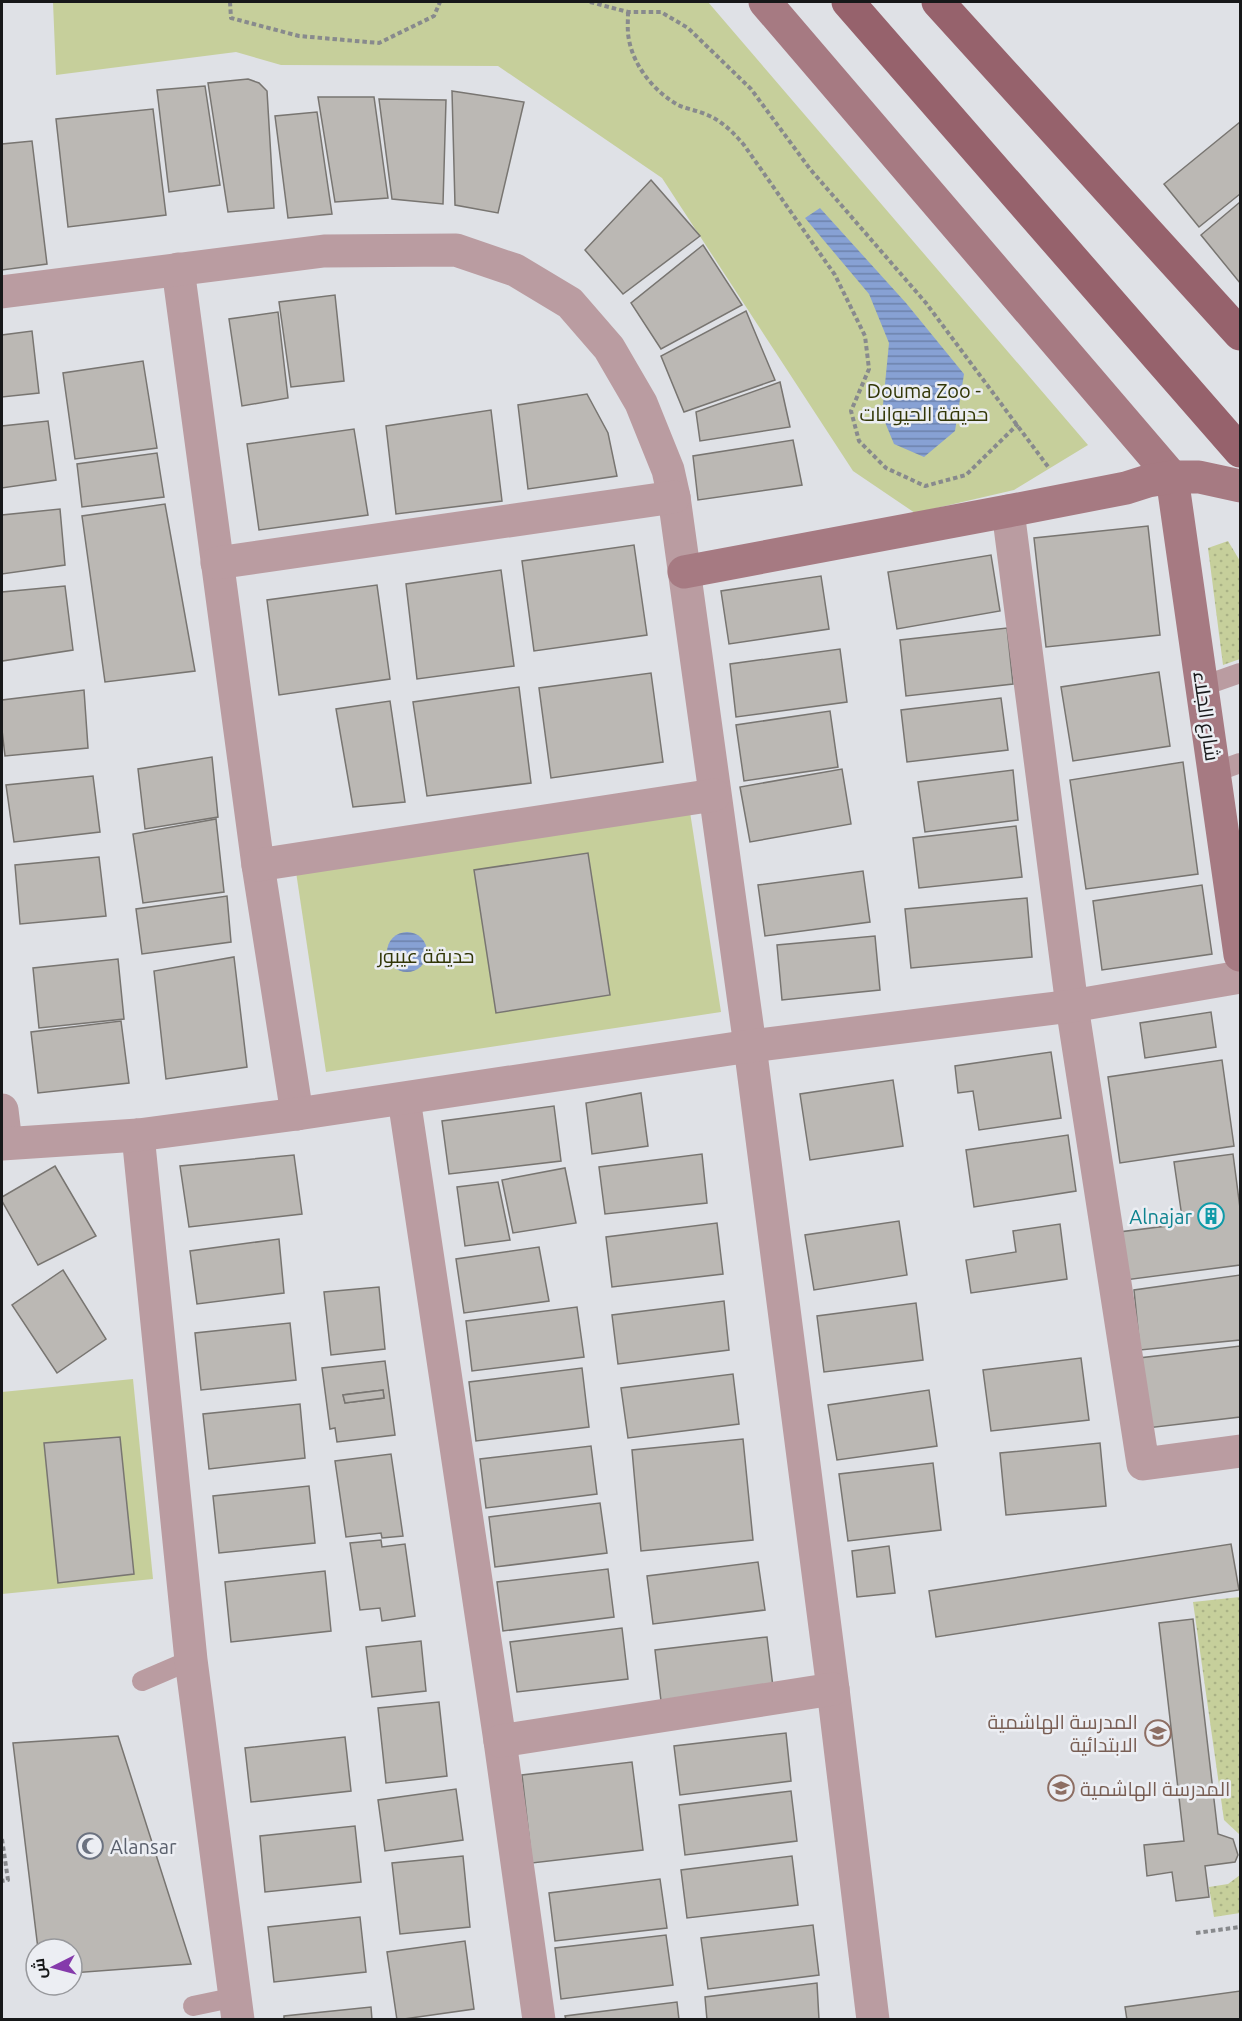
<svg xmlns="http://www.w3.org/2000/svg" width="1242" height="2021" font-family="Ubuntu,Cairo,sans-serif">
	<defs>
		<pattern id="grass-dots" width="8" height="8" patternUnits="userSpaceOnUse" patternTransform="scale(1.5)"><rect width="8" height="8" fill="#c6cf9b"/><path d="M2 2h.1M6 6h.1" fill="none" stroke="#a9b185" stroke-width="1.8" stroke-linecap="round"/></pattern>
		<pattern id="water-rules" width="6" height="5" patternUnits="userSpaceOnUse" patternTransform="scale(1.5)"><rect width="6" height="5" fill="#87a1d4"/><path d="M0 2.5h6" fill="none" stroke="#6d82ab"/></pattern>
	</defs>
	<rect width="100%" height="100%" fill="#dfe1e6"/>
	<g fill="url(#grass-dots)">
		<polygon points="1228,541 1240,561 1240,659 1223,665 1208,548"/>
		<polygon points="1240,1597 1240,1835 1224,1820 1193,1602"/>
		<polygon points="1240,1875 1240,1913 1214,1917 1209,1887 1228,1884"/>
	</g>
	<g fill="#c6cf9b">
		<polygon points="53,2 708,2 1088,445 1014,490 915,513 853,471 662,178 498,66 281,65 236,52 56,75"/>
		<polygon points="690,812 721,1012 326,1072 296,872"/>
		<polygon points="133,1379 153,1579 2,1594 2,1392"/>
	</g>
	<g fill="url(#water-rules)">
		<polygon points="820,208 906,303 964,374 955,431 924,457 894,444 882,415 889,343 869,294 805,218"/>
		<circle cx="407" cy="952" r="20"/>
	</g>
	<g fill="#bbb8b4" stroke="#787571" stroke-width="1.5" fill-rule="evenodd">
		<polygon points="248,79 259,83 267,91 274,208 228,212 208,83"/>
		<polygon points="205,86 220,185 169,192 157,90"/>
		<polygon points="452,91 524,102 498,213 455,205"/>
		<polygon points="318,97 374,97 388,198 335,202"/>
		<polygon points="379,99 446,100 443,204 392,199"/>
		<polygon points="153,109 166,215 68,227 56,119"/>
		<polygon points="317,112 332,214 288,218 275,116"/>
		<polygon points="1240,122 1240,194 1199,227 1164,184"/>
		<polygon points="32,141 47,264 2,270 2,144"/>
		<polygon points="651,180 700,236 623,294 585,250"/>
		<polygon points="1240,202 1240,283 1201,235"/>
		<polygon points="703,245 742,305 661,349 631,303"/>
		<polygon points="335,295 344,381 291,387 279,302"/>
		<polygon points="746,311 775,380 684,412 661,356"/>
		<polygon points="278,312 288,398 242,406 229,319"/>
		<polygon points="32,331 39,393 2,397 2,335"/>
		<polygon points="143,361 157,448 75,459 63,373"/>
		<polygon points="780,382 790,427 700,441 696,412"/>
		<polygon points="587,394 608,433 617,476 528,489 518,405"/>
		<polygon points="491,410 502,501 396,514 386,426"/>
		<polygon points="48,421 56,480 2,488 2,426"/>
		<polygon points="354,429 368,515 259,530 247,444"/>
		<polygon points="793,440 802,485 698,500 693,456"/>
		<polygon points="157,453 164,497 82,507 77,464"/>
		<polygon points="165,504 195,671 105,682 82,516"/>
		<polygon points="60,509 65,565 2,574 2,515"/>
		<polygon points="1148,526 1160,635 1046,647 1034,538"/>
		<polygon points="634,545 647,635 534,651 522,561"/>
		<polygon points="991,555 1000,611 897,629 888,572"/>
		<polygon points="501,570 514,666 417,679 406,584"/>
		<polygon points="821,576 829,629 729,644 721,591"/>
		<polygon points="377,585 390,679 279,695 267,600"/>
		<polygon points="65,586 73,650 2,661 2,592"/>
		<polygon points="1007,628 1013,684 906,696 900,640"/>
		<polygon points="840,649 847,702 736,717 730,664"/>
		<polygon points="1159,672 1170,746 1073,761 1061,687"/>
		<polygon points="651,673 663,762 551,778 539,688"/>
		<polygon points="519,687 531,783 427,796 413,702"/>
		<polygon points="84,690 88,748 5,756 2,730 2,700"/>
		<polygon points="1001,698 1008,750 907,762 901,710"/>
		<polygon points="390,701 405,802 353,807 336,709"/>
		<polygon points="830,711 838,767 744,781 736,725"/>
		<polygon points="212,757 218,817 145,829 138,769"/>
		<polygon points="1183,762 1198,874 1086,889 1070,780"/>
		<polygon points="842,769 851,824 750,842 740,787"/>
		<polygon points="1013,770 1018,820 925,832 918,782"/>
		<polygon points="93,776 100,832 14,842 6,785"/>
		<polygon points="216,819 224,892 143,903 133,834"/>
		<polygon points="1016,826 1022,877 919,888 913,838"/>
		<polygon points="588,853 610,995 496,1013 474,870"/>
		<polygon points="99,857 106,916 20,924 15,865"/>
		<polygon points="863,871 870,922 765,936 758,885"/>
		<polygon points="1202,885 1212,954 1102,970 1093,901"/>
		<polygon points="227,896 231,942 142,954 136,909"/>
		<polygon points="1027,898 1032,957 911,968 905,909"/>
		<polygon points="875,936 880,990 782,1000 777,945"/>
		<polygon points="234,957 247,1067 166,1079 154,971"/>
		<polygon points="118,959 124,1019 39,1028 33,968"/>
		<polygon points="1211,1012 1216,1047 1145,1058 1140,1023"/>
		<polygon points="121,1021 129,1083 38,1093 31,1032"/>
		<polygon points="1051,1052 1061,1118 979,1130 973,1091 958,1093 955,1066"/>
		<polygon points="1222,1060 1234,1146 1120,1163 1108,1077"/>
		<polygon points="893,1080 903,1146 810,1160 800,1094"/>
		<polygon points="641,1093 648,1146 592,1154 586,1103"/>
		<polygon points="554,1106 561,1161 449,1174 442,1121"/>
		<polygon points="1068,1135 1076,1191 974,1207 966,1150"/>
		<polygon points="702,1154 707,1203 605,1214 599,1167"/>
		<polygon points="1233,1154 1240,1208 1240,1265 1125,1280 1119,1232 1183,1224 1174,1162"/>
		<polygon points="294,1155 302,1214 189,1227 180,1166"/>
		<polygon points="55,1166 96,1236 38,1265 2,1201 2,1197"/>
		<polygon points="565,1168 576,1223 513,1233 502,1180"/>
		<polygon points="498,1182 510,1240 465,1246 457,1187"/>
		<polygon points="899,1221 907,1275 814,1290 805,1235"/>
		<polygon points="717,1223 723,1274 612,1287 606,1237"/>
		<polygon points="1060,1224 1067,1279 971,1293 966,1260 1016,1252 1013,1231"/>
		<polygon points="279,1239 284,1293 197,1304 190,1251"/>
		<polygon points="539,1247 549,1301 464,1313 456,1259"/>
		<polygon points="63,1270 106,1339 57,1373 12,1305"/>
		<polygon points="1240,1275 1240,1340 1140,1350 1134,1290"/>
		<polygon points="379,1287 385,1349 331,1355 324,1292"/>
		<polygon points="724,1301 729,1350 618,1364 612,1315"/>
		<polygon points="916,1303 923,1360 824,1372 817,1316"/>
		<polygon points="577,1307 584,1357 472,1371 466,1321"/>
		<polygon points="290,1323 296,1380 201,1390 195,1333"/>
		<polygon points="1240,1346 1240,1417 1147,1428 1139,1358"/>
		<polygon points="1081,1358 1089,1420 991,1431 983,1370"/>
		<path d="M385 1361 395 1435 337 1442 335 1428 330 1429 322 1368ZM383 1390 384 1398 345 1403 343 1395Z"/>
		<polygon points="582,1368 589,1427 476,1441 469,1382"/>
		<polygon points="733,1374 739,1424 628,1438 621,1388"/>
		<polygon points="383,1390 384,1398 345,1403 343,1395"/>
		<polygon points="929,1390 937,1446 837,1460 828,1405"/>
		<polygon points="300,1404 305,1458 209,1469 203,1414"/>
		<polygon points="120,1437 134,1574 58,1583 44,1443"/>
		<polygon points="743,1439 753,1540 641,1551 632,1450"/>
		<polygon points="1100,1443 1106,1506 1006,1515 1000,1453"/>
		<polygon points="591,1446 597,1494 486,1508 480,1459"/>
		<polygon points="391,1454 403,1536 382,1538 381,1533 346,1537 335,1461"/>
		<polygon points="933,1463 941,1530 848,1541 839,1474"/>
		<polygon points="309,1486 315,1543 219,1553 213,1496"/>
		<polygon points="600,1503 607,1553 495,1567 489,1517"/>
		<polygon points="381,1540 382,1547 405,1544 415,1616 382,1621 380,1608 360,1610 350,1543"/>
		<polygon points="1231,1544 1239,1590 936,1637 929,1591"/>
		<polygon points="889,1546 895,1593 857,1597 852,1551"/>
		<polygon points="758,1562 765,1610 653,1624 647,1576"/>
		<polygon points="608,1569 614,1617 503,1631 497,1582"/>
		<polygon points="325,1571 331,1631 231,1642 225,1582"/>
		<polygon points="1193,1619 1218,1834 1233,1839 1238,1855 1235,1862 1205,1866 1209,1897 1176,1901 1172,1872 1147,1876 1144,1845 1184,1841 1159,1623"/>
		<polygon points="622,1628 628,1679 517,1692 510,1642"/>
		<polygon points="767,1637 773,1687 661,1701 655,1650"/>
		<polygon points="421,1641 426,1691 372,1697 366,1647"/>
		<polygon points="439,1702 447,1776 386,1783 378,1708"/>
		<polygon points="786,1733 791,1781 680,1795 674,1746"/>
		<polygon points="118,1736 191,1964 72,1973 72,1949 38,1949 13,1743"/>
		<polygon points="345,1737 351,1791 251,1802 245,1748"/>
		<polygon points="632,1762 643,1850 532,1863 522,1775"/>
		<polygon points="456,1789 463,1840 385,1851 378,1800"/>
		<polygon points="791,1791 797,1841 685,1855 679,1805"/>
		<polygon points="355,1826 361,1882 265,1892 260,1836"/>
		<polygon points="463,1856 470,1927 400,1934 392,1863"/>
		<polygon points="792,1856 798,1905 687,1918 681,1870"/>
		<polygon points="660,1879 667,1928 555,1941 549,1893"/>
		<polygon points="360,1917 366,1972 274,1982 268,1927"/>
		<polygon points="813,1925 819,1975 708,1989 701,1938"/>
		<polygon points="666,1935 673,1985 561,1999 555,1948"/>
		<polygon points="465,1941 474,2009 397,2020 387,1952"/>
		<polygon points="817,1983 819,2020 707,2020 705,1997"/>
		<polygon points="1240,1991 1240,2020 1127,2020 1125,2007"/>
		<polygon points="677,2002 679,2020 566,2020 565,2016"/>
		<polygon points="371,2007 372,2020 284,2020 284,2016"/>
	</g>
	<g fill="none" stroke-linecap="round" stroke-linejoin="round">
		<g stroke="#888a8d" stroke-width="4" stroke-dasharray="4.5 3" stroke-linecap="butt">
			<polyline points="230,2 231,18 299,36 379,43 434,16 440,2"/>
			<polyline points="590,2 628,12 661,12 688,28 751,89 810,169 926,303 1049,468"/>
			<path d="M628 12C628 21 627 31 629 40 634 67 655 92 678 105 686 109 696 110 705 114 721 120 733 132 744 145L835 275 865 336 869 369 851 411 859 441 886 468 925 486 966 475 1018 424"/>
			<polyline points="2,1839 8,1880 2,1881"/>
			<polyline points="1196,1933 1240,1927"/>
		</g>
		<g stroke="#ba9ca1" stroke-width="20">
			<polyline points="1203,686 1240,673"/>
			<polyline points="1215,772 1240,763"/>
			<polyline points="142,1681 191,1660"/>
			<polyline points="193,2006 236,1997"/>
		</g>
		<g stroke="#ba9ca1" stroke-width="33">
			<polyline points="178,269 258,865 297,1114"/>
			<polyline points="2,292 324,251 456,250 515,270 570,303 609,348 641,403 668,470 674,497 750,1046 833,1689 873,2020"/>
			<polyline points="1008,511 1072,1006 1143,1464 1240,1451"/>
			<polyline points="217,563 674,497"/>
			<polyline points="258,865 714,795"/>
			<polyline points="404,1099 500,1741 539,2020"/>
			<polyline points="2,1110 6,1143"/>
			<polyline points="138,1135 191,1660 238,2020"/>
			<polyline points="2,1144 138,1135 297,1114 750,1046 1072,1006 1240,977"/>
			<polyline points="500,1741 833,1689"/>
		</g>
		<g stroke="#a67a82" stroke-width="33">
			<polyline points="765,2 1172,477 1240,955"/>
			<polyline points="684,572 1008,511 1126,488 1148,481 1172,477 1199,477 1240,486"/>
		</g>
		<g stroke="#96626c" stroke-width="33">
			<polyline points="848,2 1240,451"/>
			<polyline points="938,2 1240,334"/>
		</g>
	</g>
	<defs>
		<g id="building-ring" transform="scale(1.35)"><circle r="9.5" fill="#eceef3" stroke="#0f9aa8" stroke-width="1.5"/><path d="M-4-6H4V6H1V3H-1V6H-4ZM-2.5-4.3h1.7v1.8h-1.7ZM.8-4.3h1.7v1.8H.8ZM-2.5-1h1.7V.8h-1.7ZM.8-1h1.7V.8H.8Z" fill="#0f9aa8"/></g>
		<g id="school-ring" transform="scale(1.35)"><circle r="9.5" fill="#eceef3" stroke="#8d6e63" stroke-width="1.5"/><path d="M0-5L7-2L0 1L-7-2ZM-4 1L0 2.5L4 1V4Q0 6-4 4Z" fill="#8d6e63"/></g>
		<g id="mosque-ring" transform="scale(1.35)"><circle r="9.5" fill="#eceef3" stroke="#6b7280" stroke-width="1.5"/><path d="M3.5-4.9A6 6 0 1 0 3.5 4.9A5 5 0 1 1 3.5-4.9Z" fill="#6b7280"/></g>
	</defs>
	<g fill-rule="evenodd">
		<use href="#building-ring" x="1211" y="1216"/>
		<use href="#school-ring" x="1158" y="1733"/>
		<use href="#school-ring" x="1061" y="1788"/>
		<use href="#mosque-ring" x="90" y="1846"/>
	</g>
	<g text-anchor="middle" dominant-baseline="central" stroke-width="5" stroke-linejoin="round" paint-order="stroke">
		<g font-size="20" fill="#323707" stroke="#eceef3">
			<text x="924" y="390">Douma Zoo -<tspan x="924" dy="23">حديقة الحيوانات</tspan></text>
			<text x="426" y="955">حديقة عيبور</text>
		</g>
		<g font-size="20" fill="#171819" stroke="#eceef3">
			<text transform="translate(1207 716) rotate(82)">شارع الجلاء</text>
		</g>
		<g font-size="20" fill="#0d838f" stroke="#eceef3" text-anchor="end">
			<text x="1192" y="1216">Alnajar</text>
		</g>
		<g font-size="20" fill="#785e54" stroke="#eceef3" text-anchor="end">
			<text x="1138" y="1721">المدرسة الهاشمية<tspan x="1138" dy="23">الابتدائية</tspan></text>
			<text x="1080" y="1788" text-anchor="start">المدرسة الهاشمية</text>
		</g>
		<g font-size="20" fill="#5b616d" stroke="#eceef3" text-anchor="start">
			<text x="110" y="1846">Alansar</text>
		</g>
	</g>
	<rect width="1242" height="2021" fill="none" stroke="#171819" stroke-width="6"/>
	<g transform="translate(54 1967) rotate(264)"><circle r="28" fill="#eceef3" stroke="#97989c" stroke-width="1.5"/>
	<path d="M0-4.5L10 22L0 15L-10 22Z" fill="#853aab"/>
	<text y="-9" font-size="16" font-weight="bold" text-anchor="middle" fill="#171819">ش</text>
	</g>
</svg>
